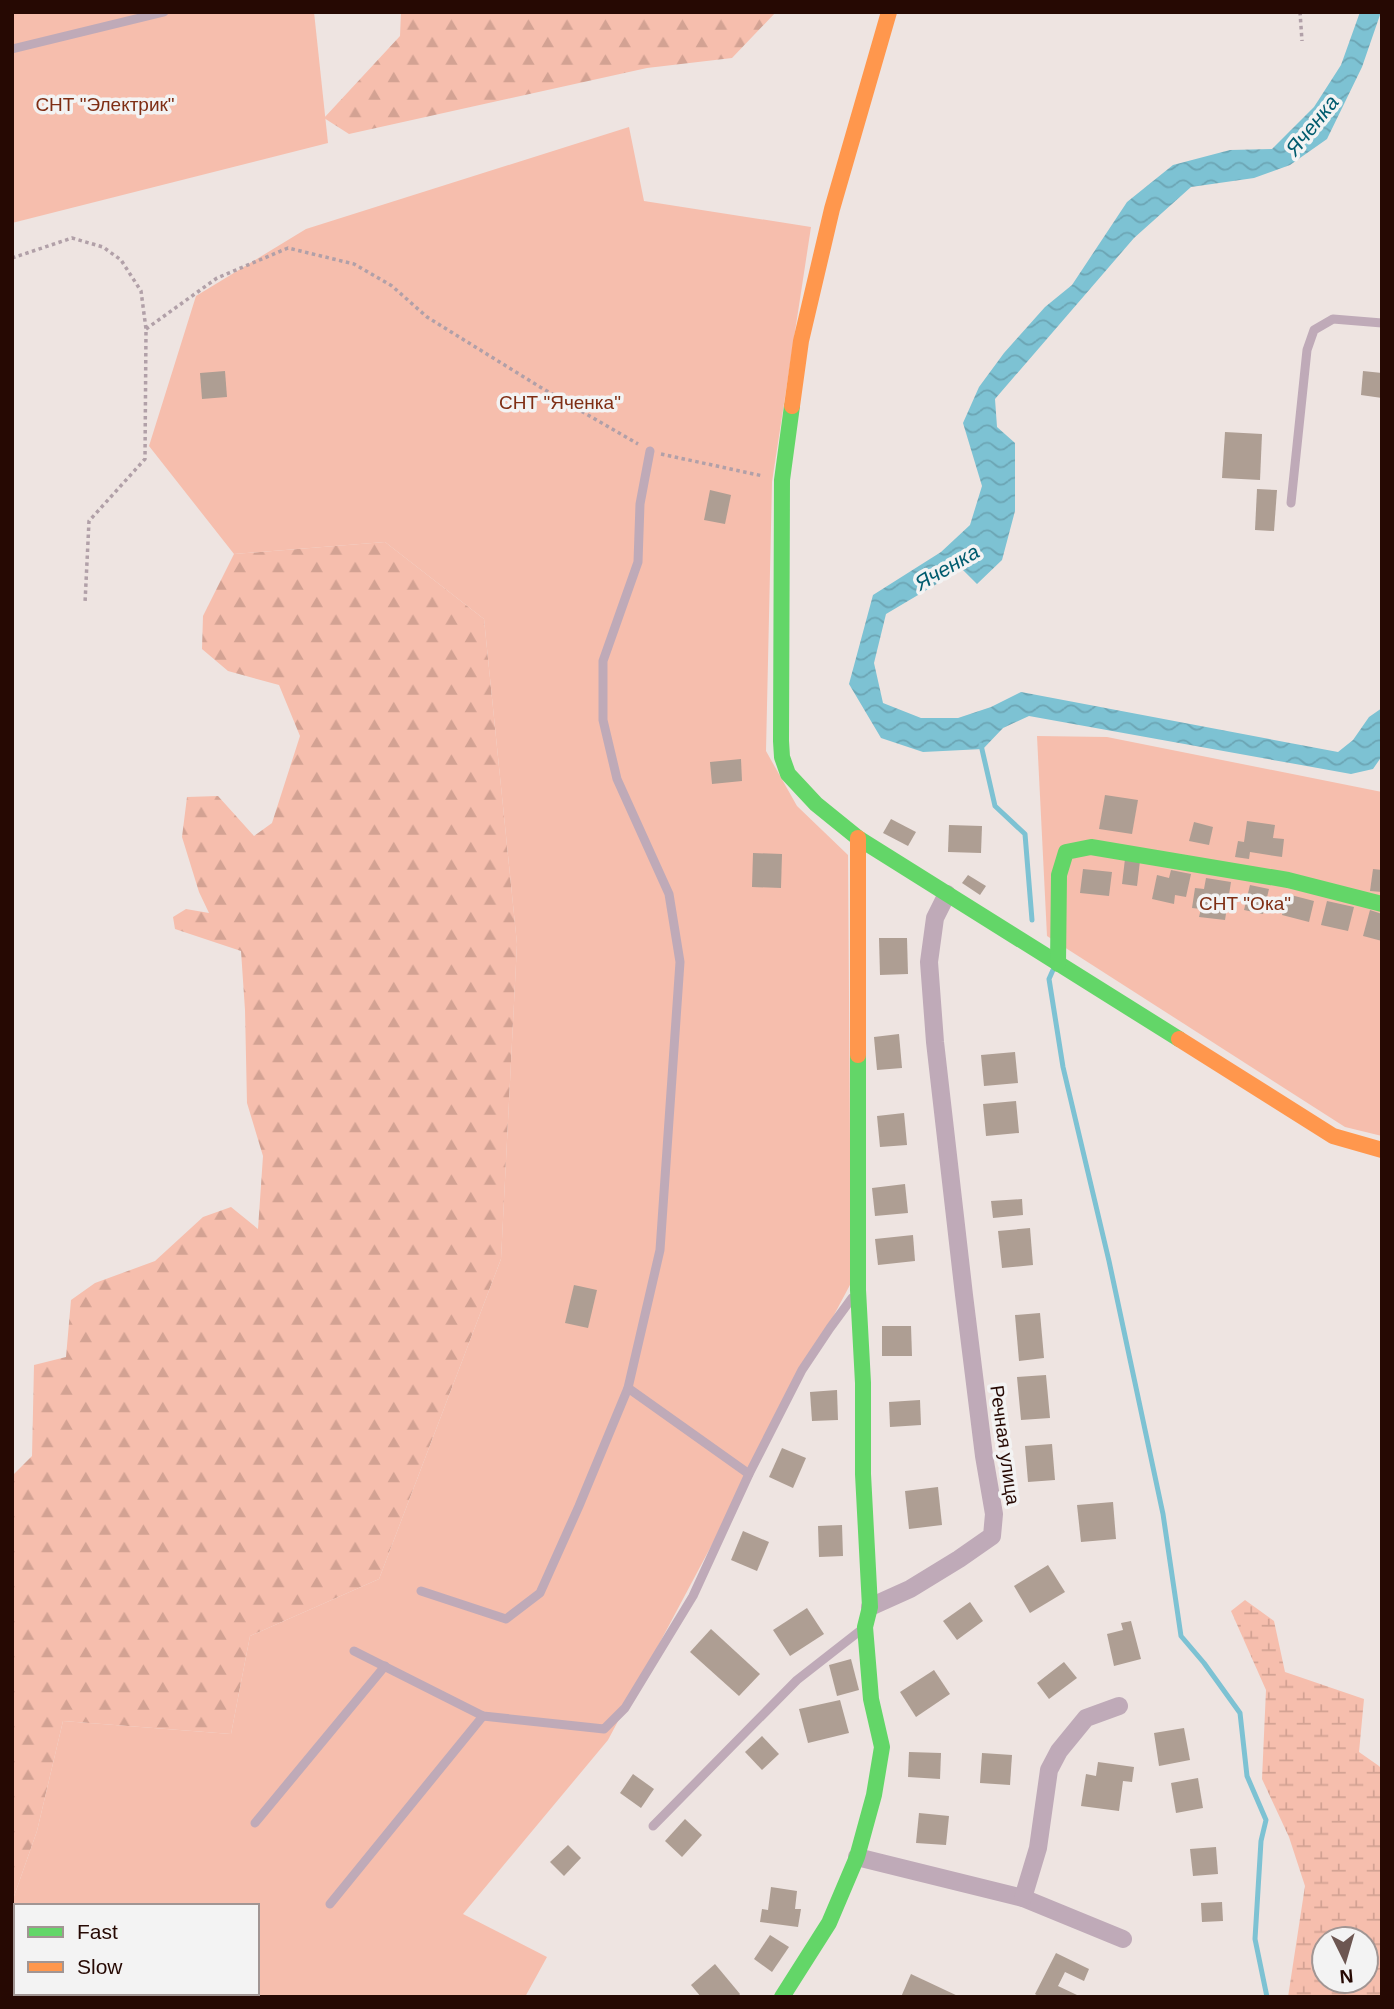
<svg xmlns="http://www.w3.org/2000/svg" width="1394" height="2009" font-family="Helvetica,sans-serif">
	<defs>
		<pattern id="forest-firs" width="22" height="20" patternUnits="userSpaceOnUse" patternTransform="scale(1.75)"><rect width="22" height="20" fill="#f6bead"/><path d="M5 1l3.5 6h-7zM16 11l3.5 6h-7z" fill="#d3a293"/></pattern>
		<pattern id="wetland-marsh" width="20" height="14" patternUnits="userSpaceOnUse" patternTransform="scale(1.75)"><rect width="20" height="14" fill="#f6bead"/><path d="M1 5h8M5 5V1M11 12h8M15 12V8" fill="none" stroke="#d3a293"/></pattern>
		<pattern id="water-waves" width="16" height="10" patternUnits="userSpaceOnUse" patternTransform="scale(1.75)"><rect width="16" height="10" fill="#7dc2d3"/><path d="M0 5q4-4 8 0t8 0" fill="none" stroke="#6ca5b4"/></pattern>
	</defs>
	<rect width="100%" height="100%" fill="#eee4e1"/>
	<g fill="url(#forest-firs)">
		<polygon points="401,12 776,12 732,58 647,68 349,134 324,118 400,36"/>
		<polygon points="385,542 484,619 517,944 501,1259 379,1579 250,1636 231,1734 63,1721 37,1831 12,1902 12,1476 32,1456 34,1365 66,1357 71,1300 95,1283 155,1261 203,1217 231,1207 258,1229 263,1156 247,1103 245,1010 241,951 175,929 173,917 186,909 209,913 199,892 182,837 187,797 218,796 254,836 272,823 300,736 279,685 228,671 202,649 203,616 234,554"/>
	</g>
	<path fill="url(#wetland-marsh)" fill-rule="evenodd" d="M1245 1600 1274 1621 1285 1672 1364 1699 1359 1752 1379 1766 1382 1770V1997H1288L1305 1886 1289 1837 1262 1779 1266 1690 1231 1611ZM1324 1939H1366V1981H1324Z"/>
	<g fill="#f6bead" fill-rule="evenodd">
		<polygon points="12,12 314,12 328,143 12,223"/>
		<path d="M629 127 644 201 811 227 772 482 766 751 797 806 848 855 851 1283 608 1740 463 1914 547 1957 525 1997H12V1902L37 1831 63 1721 231 1734 250 1636 379 1579 501 1259 517 944 484 619 385 542 234 554 149 446 196 296 306 229ZM16 1906H257V1993H16Z"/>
		<polygon points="1037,736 1107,737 1382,792 1382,1136 1345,1127 1047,936"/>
	</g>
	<polygon fill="url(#water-waves)" points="1360,12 1381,12 1362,67 1327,139 1290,165 1254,178 1191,187 1134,238 995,399 997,427 1015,443 1015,511 1002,560 977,584 962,569 886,614 874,663 883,703 921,718 958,718 991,707 1021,692 1338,752 1353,740 1369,717 1382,708 1382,756 1373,769 1351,774 1029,716 1003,728 983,749 923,752 881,738 849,684 873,595 941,552 970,525 982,486 963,423 979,387 1004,353 1045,307 1072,285 1127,202 1173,165 1230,150 1272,149 1314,107 1341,65"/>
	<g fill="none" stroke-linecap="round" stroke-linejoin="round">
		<g stroke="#7dc2d3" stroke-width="5">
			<polyline points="981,745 995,806 1025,834 1032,920"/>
			<polyline points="1053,970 1049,979 1063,1067 1109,1261 1163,1514 1181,1636 1204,1663 1240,1713 1247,1776 1266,1820 1261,1841 1255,1939 1267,1997"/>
		</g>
	</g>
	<g fill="#ae9e93">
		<polygon points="225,371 227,397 202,399 200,373"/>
		<polygon points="1363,371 1382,373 1382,398 1361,395"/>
		<polygon points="1225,432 1262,434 1260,480 1222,478"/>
		<polygon points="1257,489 1277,490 1274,531 1255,530"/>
		<polygon points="710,490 731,495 725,524 704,520"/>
		<polygon points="741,759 742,781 712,784 710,762"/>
		<polygon points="1105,795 1138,800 1132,834 1099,829"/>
		<polygon points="891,819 916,832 908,846 883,833"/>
		<polygon points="1247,821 1275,825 1273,838 1284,839 1282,857 1250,852 1249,859 1235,857 1238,841 1244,842"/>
		<polygon points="1194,822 1213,827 1209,845 1189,841"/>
		<polygon points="949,825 982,826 981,853 948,852"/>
		<polygon points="753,853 782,854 781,888 752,887"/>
		<polygon points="1125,859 1140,861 1137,886 1122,884"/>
		<polygon points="1083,869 1112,872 1109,896 1080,893"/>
		<polygon points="1373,869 1382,870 1382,892 1370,891"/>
		<polygon points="1171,870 1191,874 1186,897 1175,895 1174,904 1152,899 1157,875 1169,878"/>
		<polygon points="968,875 986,886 980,895 962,883"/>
		<polygon points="1206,878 1231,882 1225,920 1199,917 1201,909 1192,908 1195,888 1204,889"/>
		<polygon points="1250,885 1269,889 1263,914 1244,910"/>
		<polygon points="1287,894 1314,901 1309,922 1282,915"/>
		<polygon points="1327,901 1354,907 1348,931 1321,925"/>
		<polygon points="1370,910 1382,914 1382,941 1363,936"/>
		<polygon points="879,938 907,938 908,974 880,975"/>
		<polygon points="899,1034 902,1068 877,1070 874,1037"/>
		<polygon points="1015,1052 1018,1083 984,1086 981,1055"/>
		<polygon points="1016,1101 1019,1133 986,1136 983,1104"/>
		<polygon points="904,1113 907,1145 880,1147 877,1116"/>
		<polygon points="905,1184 908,1213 875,1216 872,1188"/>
		<polygon points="1022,1199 1023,1215 993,1218 991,1201"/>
		<polygon points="1030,1228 1033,1265 1002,1268 998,1231"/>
		<polygon points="913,1235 915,1261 878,1265 875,1239"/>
		<polygon points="574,1285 597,1290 588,1328 565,1323"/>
		<polygon points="1040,1313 1044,1358 1019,1361 1015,1315"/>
		<polygon points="882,1326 911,1326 912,1356 882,1356"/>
		<polygon points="1046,1375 1050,1418 1021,1420 1017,1377"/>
		<polygon points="837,1390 838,1420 812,1421 810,1392"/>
		<polygon points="920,1400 921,1425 890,1427 889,1402"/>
		<polygon points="1052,1444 1055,1480 1028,1482 1025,1446"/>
		<polygon points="782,1448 806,1458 793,1488 769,1477"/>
		<polygon points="938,1487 942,1525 909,1529 905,1491"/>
		<polygon points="1113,1502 1116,1539 1081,1542 1077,1505"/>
		<polygon points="842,1525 843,1556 819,1557 818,1526"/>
		<polygon points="743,1531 769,1542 757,1571 731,1560"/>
		<polygon points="1048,1565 1065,1592 1030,1613 1014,1586"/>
		<polygon points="970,1602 983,1621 957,1640 943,1621"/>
		<polygon points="807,1608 824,1634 790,1656 773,1630"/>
		<polygon points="1131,1621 1141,1659 1114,1666 1107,1634 1123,1630 1121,1623"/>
		<polygon points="711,1629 760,1674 739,1696 690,1652"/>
		<polygon points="851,1659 859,1690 837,1696 829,1665"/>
		<polygon points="1064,1662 1077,1678 1049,1699 1037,1683"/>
		<polygon points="934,1670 950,1694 916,1717 900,1692"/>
		<polygon points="840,1700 849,1733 808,1743 799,1709"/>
		<polygon points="1184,1728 1190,1760 1159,1766 1154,1733"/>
		<polygon points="762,1736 779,1754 762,1770 745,1752"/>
		<polygon points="909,1752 941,1753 940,1779 908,1777"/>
		<polygon points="982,1753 1012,1755 1010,1785 980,1783"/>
		<polygon points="1098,1762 1134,1767 1132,1782 1123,1781 1119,1811 1081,1806 1086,1774 1096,1776"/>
		<polygon points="633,1774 654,1789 641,1808 620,1793"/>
		<polygon points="1198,1778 1203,1808 1176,1813 1171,1783"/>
		<polygon points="919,1813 949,1816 946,1845 916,1843"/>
		<polygon points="685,1819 702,1835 682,1857 665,1841"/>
		<polygon points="568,1845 581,1858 564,1876 550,1862"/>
		<polygon points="1216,1847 1218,1874 1193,1876 1190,1849"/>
		<polygon points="771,1887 797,1891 795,1909 801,1909 798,1927 760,1922 762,1909 768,1910"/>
		<polygon points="1222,1902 1223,1921 1202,1922 1201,1903"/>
		<polygon points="770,1935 789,1947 772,1972 754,1959"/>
		<polygon points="1056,1953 1089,1969 1084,1981 1065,1972 1058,1986 1077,1995 1076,1997 1040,1997 1035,1994"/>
		<polygon points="715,1964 740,1994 738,1997 701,1997 691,1985"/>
		<polygon points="911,1974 960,1997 901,1997"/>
	</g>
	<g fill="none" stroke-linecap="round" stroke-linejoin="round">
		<g stroke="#b1a0a8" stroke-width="3.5" stroke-dasharray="3.5 3.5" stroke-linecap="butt">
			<polyline points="1300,12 1302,41"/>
			<polyline points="12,258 72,238 103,247 121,260 141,291 146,329 145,459 89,521 85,603"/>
			<polyline points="146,329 217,278 288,248 354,264 392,286 427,317 540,387 638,444"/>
			<polyline points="661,454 763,476"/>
		</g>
		<g stroke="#bfaab8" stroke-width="9">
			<polyline points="12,49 164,12"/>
			<polyline points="1291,503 1307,350 1314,330 1333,319 1382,323"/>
			<polyline points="628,1388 749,1474"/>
			<polyline points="421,1591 506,1619 540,1593 579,1506 628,1388 660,1250 680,962 669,894 617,779 603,720 603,661 638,562 640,504 650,451"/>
			<polyline points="354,1651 483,1716 604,1729 625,1708 693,1596 749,1474 802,1370 830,1328 852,1298"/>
			<polyline points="255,1823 385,1666"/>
			<polyline points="653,1826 797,1680 861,1630"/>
			<polyline points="330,1904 483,1716"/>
		</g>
		<g stroke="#bfaab8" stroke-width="18">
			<polyline points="870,1607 910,1589 959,1559 992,1536 994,1514 984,1456 964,1295 935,1042 929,962 935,918 947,894"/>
			<polyline points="857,1857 1023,1898 1123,1939"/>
			<polyline points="1023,1898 1038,1848 1049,1770 1059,1751 1086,1718 1119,1706"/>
			<polyline points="231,1993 245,1997"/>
		</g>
		<g stroke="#63d668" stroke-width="16">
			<polyline points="792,406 782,480 781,741 782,757 788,774 816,804 858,838 1179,1039"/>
			<polyline points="1058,964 1059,875 1066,852 1091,847 1288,880 1382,904"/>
			<polyline points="782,1997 829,1923 857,1857 874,1795 882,1747 871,1699 865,1627 870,1607 863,1474 863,1383 858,1290 858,1055"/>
		</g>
		<g stroke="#ff974d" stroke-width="16">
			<polyline points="792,406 801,341 832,209 889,12"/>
			<polyline points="858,838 858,1055"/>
			<polyline points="1179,1039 1333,1136 1382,1150"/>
		</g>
	</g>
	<g text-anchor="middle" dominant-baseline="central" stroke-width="7" stroke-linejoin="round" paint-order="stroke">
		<g font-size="19" fill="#7f2e14" stroke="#f3f3f3">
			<text x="105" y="104">СНТ "Электрик"</text>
			<text x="560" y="402">СНТ "Яченка"</text>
			<text x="1245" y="903">СНТ "Ока"</text>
		</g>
		<g font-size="19" fill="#260903" stroke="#f3f3f3">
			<text transform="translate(1005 1445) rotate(82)">Речная улица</text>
		</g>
		<g font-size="21" font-style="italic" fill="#005c6f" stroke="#f3f3f3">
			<text transform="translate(1312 125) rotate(-51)">Яченка</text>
			<text transform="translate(947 567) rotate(-30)">Яченка</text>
		</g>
	</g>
	<rect width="1394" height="2009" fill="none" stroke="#260903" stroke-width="28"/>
	<rect x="14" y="1904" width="245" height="91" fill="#f3f3f3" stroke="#a19593" stroke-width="2"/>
	<rect x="28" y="1927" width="35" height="10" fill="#63d668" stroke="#a19593" stroke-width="2"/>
	<text x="77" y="1939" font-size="21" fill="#260903">Fast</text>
	<rect x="28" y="1962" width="35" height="10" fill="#ff974d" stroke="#a19593" stroke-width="2"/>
	<text x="77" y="1974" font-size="21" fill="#260903">Slow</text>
	<g transform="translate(1345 1960) rotate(175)"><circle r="33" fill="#f3f3f3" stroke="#a19593" stroke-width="2"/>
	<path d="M0-5L12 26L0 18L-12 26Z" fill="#6c5651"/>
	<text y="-10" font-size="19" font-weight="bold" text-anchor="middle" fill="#260903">N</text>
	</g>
</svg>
